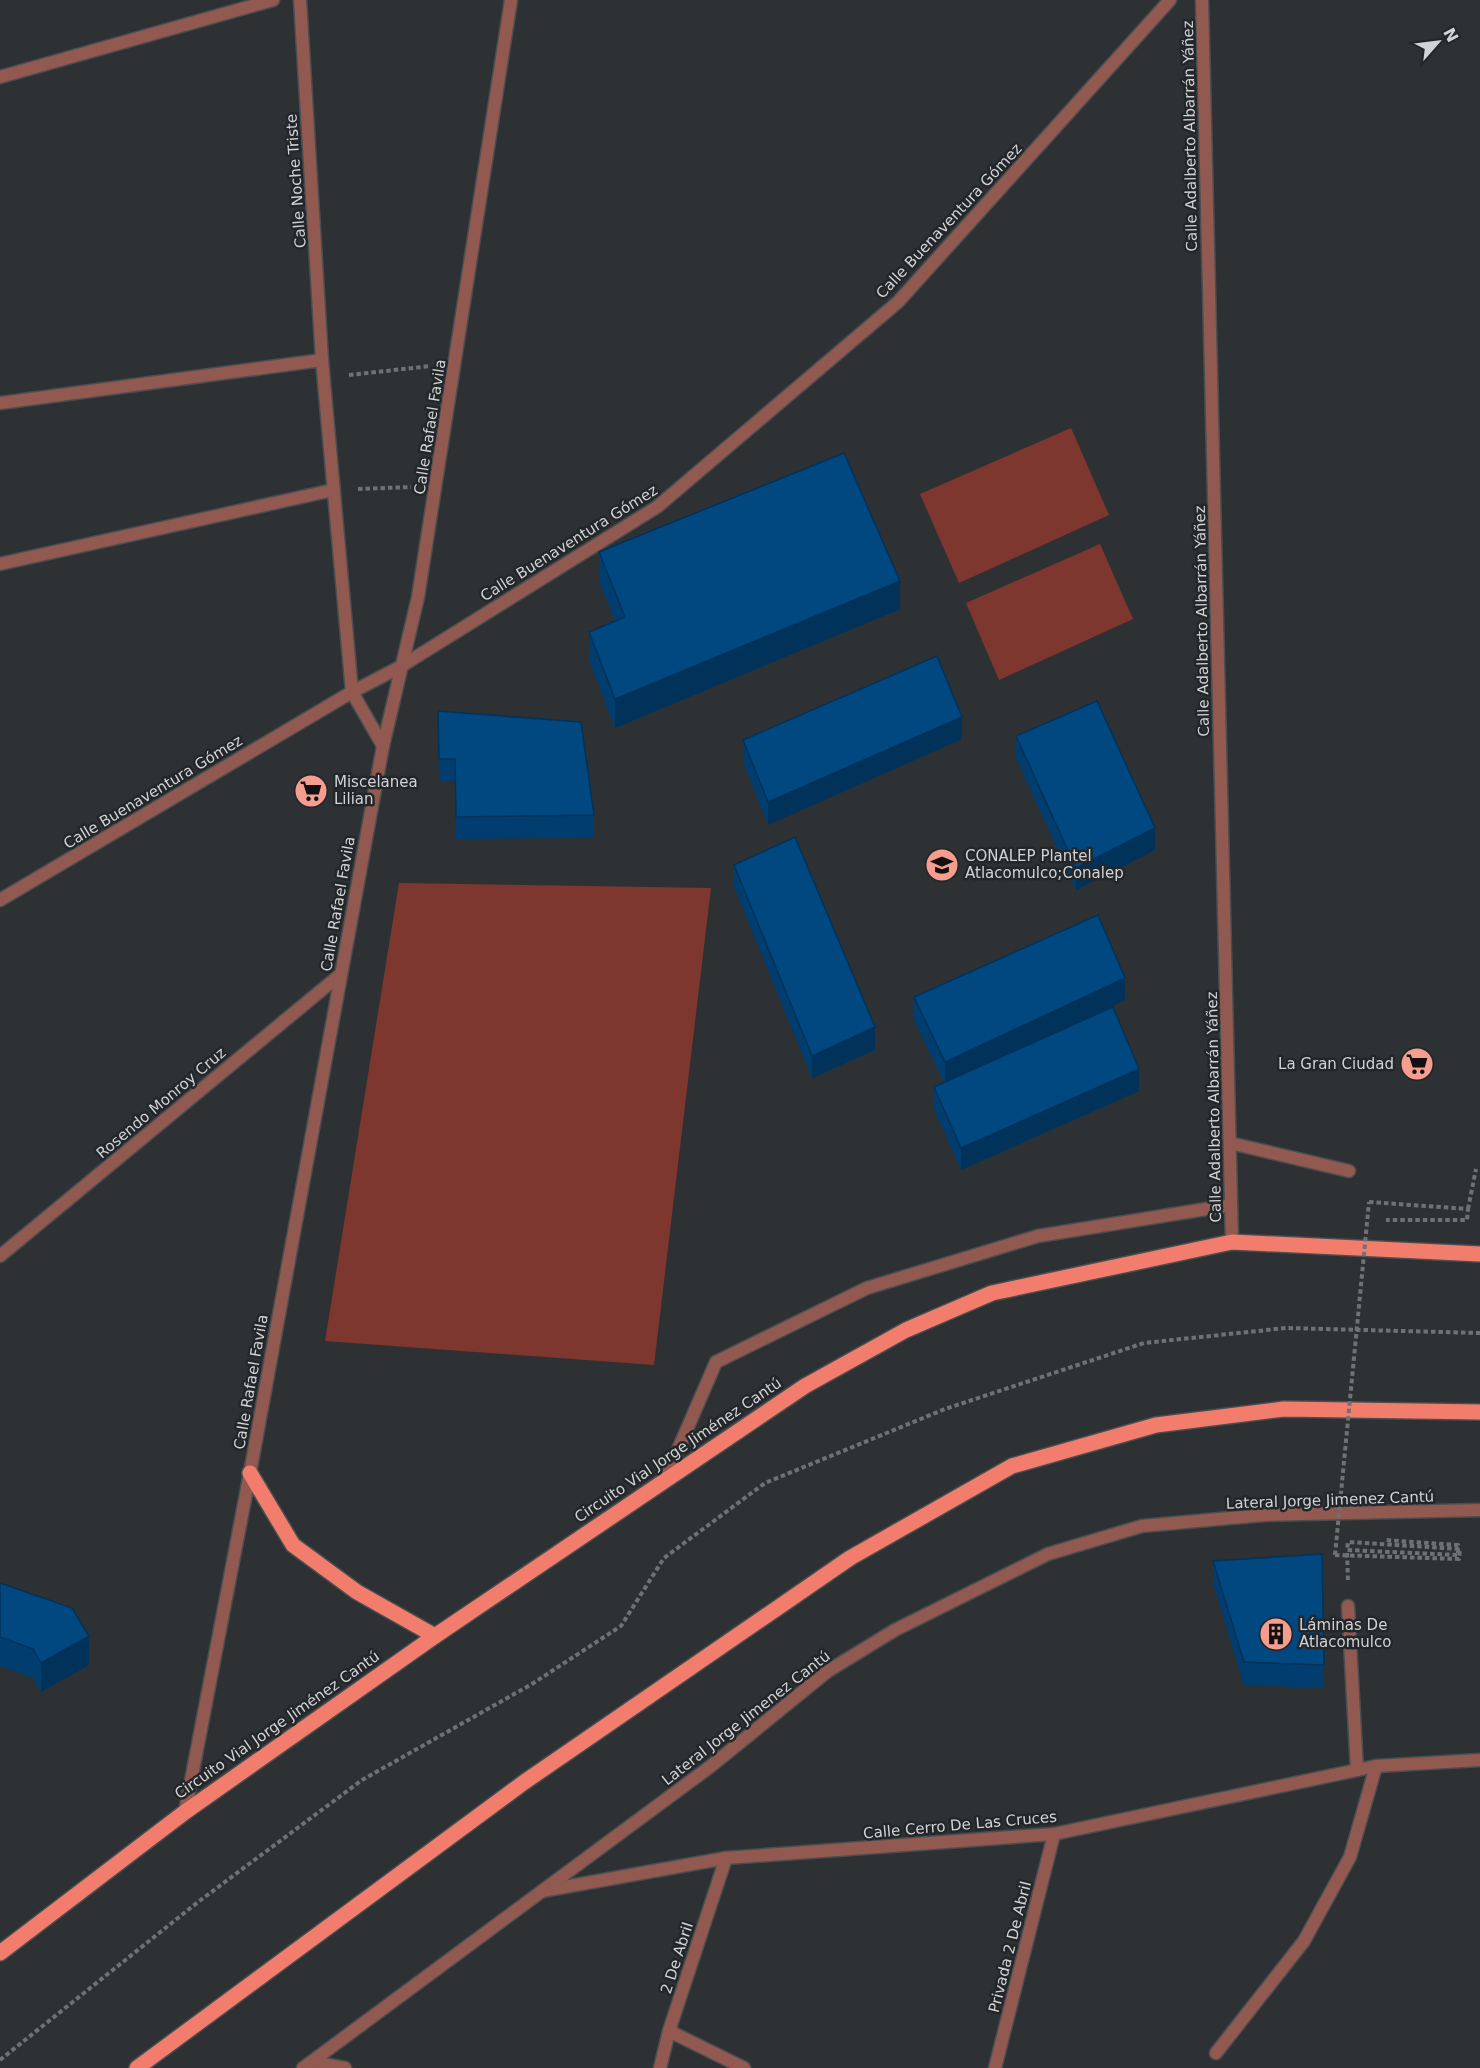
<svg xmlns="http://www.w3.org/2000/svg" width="1480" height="2068" font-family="'DejaVu Sans',sans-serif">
	<rect width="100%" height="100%" fill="#2e3134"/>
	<g fill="#7e372e">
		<polygon points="1071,428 1109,515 959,583 920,494"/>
		<polygon points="1100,544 1133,619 999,680 966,603"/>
		<polygon points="399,883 711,888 654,1365 325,1341"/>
	</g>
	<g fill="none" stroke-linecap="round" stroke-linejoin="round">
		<g stroke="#4b4e51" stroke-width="15">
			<g id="service">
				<polyline points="1230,1143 1349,1171"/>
				<polyline points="664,1482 716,1362 867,1288 1038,1236 1231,1205"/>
			</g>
		</g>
		<g stroke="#4b4e51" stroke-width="15">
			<g id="minor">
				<polyline points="300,0 322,360 352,692 383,746"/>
				<polyline points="1202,0 1232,1242"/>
				<polyline points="0,77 273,0"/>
				<polyline points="0,403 322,360"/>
				<polyline points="0,564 333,490"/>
				<polyline points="0,900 352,692 400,667 657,507 898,302 1170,0"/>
				<polyline points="0,1256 341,974"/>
				<polyline points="1348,1606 1357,1770"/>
				<polyline points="185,1812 250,1473 383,746 418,597 511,0"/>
				<polyline points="542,1891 726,1858 1054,1834 1376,1766 1480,1760"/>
				<polyline points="669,2031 744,2068"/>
				<polyline points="1216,2053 1304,1941 1350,1857 1376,1766"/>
				<polyline points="312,2062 345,2068"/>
				<polyline points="660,2068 669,2031 726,1858"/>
				<polyline points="995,2068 1054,1834"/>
			</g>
		</g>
		<g stroke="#4b4e51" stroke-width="15">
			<polyline id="tertiary" points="303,2068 711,1766 828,1671 895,1630 1048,1554 1142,1526 1264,1515 1480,1510"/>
		</g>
		<g stroke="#4b4e51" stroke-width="18">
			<g id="primary">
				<polyline points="250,1473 293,1545 357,1592 435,1636"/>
				<polyline points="0,1953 185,1812 435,1636 805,1386 906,1330 992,1293 1232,1242 1480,1254"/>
				<polyline points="137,2068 523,1783 850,1558 1012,1466 1156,1425 1284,1409 1480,1412"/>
			</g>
		</g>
		<g stroke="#6f7274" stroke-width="4" stroke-dasharray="4.5 3" stroke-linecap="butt">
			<polyline points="349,375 431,366"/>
			<polyline points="358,489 411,487"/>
			<polyline points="1369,1202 1468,1209 1467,1220 1386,1220"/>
			<polyline points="1468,1209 1476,1169"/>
			<polyline points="1347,1553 1348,1581"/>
			<polyline points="1335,1555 1459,1559 1460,1549 1348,1542 1347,1550 1458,1555 1458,1545 1385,1540"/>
			<polyline points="0,2060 198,1902 362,1780 532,1684 621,1626 664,1558 765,1483 945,1409 1144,1343 1286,1328 1480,1333"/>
		</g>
		<use href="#service" stroke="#925950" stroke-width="12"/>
		<use href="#minor" stroke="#925950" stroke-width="12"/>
		<use href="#tertiary" stroke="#925950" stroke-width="12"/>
		<use href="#primary" stroke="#f27d6c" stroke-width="15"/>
		<polyline stroke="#6f7274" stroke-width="4" stroke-dasharray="4.5 3" stroke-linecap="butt" points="1335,1555 1369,1202"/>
	</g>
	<g fill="#013e6f">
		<polygon points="599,552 900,609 615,728 589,660 589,632 615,621 599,581"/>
		<polygon points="438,711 594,815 594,838 456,839 455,781 439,781"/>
		<polygon points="1016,736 1155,850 1076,890 1016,758"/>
		<polygon points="962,739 768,825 743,762 743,740"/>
		<polygon points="734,865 875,1050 812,1078 734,887"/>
		<polygon points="914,997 1125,1000 1072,1025 1139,1091 961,1170 934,1109 934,1087 944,1083 914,1020"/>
		<polygon points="1322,1554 1324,1688 1244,1685 1213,1583 1213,1561"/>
		<polygon points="0,1583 89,1665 41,1692 33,1678 0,1666"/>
	</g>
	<g fill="#01325a">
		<polygon points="900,581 900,609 615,728 615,699"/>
		<polygon points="962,717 962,739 768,825 768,802"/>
		<polygon points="1155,828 1155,850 1076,890 1076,868"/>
		<polygon points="1125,978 1125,1000 945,1085 945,1062"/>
		<polygon points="875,1027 875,1050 812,1078 812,1056"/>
		<polygon points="1139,1069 1139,1091 961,1170 961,1148"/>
		<polygon points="89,1636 89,1665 41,1692 41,1663"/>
	</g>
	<g fill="#014881" stroke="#01325a" stroke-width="1.5">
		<polygon points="844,453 900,581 615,699 589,632 625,617 599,552"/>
		<polygon points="937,656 962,717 768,802 743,740"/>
		<polygon points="1097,701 1155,828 1076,868 1016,736"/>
		<polygon points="438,711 581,722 594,815 456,817 455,759 439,759"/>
		<polygon points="795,837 875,1027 812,1056 734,865"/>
		<polygon points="1098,915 1125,978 945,1062 914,997"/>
		<polygon points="1113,1007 1139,1069 961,1148 934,1087"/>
		<polygon points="1322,1554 1324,1665 1244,1662 1213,1561"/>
		<polygon points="0,1583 72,1608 89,1636 41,1663 33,1649 0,1637"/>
	</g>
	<defs>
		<g id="supermarket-disc" transform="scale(1.725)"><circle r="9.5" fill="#f59d8f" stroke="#24272a"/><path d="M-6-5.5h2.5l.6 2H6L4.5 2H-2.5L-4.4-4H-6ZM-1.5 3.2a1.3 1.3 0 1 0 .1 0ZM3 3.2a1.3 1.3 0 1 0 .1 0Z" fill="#111"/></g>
		<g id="school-disc" transform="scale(1.725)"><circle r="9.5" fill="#f59d8f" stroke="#24272a"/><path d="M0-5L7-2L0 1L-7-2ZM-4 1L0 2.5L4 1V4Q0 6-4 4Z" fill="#111"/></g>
		<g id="building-disc" transform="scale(1.725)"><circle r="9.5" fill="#f59d8f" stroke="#24272a"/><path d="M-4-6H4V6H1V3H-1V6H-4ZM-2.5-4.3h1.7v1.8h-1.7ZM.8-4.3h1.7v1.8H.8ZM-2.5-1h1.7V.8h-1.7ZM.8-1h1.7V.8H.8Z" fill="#111"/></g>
	</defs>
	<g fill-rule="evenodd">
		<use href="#supermarket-disc" x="311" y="791"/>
		<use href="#school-disc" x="942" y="865"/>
		<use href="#supermarket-disc" x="1417" y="1064"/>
		<use href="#building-disc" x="1276" y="1634"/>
	</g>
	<g text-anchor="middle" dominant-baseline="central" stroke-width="5" stroke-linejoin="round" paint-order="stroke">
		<g font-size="15" fill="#d1d3d5" stroke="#24272a">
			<text transform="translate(1190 136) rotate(-91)">Calle Adalberto Albarrán Yáñez</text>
			<text transform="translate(296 181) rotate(-94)">Calle Noche Triste</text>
			<text transform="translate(949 221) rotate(-47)">Calle Buenaventura Gómez</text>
			<text transform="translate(430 427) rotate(-81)">Calle Rafael Favila</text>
			<text transform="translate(569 543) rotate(-32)">Calle Buenaventura Gómez</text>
			<text transform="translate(1202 621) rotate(-91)">Calle Adalberto Albarrán Yáñez</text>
			<text transform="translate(153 792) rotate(-31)">Calle Buenaventura Gómez</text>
			<text transform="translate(338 904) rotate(-80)">Calle Rafael Favila</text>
			<text transform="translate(161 1103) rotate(-40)">Rosendo Monroy Cruz</text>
			<text transform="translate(1214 1107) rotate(-91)">Calle Adalberto Albarrán Yáñez</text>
			<text transform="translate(251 1382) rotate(-80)">Calle Rafael Favila</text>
			<text transform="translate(678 1450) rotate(-34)">Circuito Vial Jorge Jiménez Cantú</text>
			<text transform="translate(1330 1500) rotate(-2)">Lateral Jorge Jimenez Cantú</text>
			<text transform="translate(746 1718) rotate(-38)">Lateral Jorge Jimenez Cantú</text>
			<text transform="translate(277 1725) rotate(-35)">Circuito Vial Jorge Jiménez Cantú</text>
			<text transform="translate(960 1825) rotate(-5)">Calle Cerro De Las Cruces</text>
			<text transform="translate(1010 1947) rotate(-76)">Privada 2 De Abril</text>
			<text transform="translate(677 1958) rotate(-72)">2 De Abril</text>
		</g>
		<g font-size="15" fill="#d1d3d5" stroke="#24272a" text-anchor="start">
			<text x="334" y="782">Miscelanea<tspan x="334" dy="17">Lilian</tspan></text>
			<text x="965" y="856">CONALEP Plantel<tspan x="965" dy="17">Atlacomulco;Conalep</tspan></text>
			<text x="1394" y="1064" text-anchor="end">La Gran Ciudad</text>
			<text x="1299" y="1625">Láminas De<tspan x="1299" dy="17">Atlacomulco</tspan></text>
		</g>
	</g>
	<g transform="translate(1438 42) rotate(62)" stroke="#24272a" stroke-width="4.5" paint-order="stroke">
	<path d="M0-4.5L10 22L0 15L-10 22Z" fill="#d1d3d5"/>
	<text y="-9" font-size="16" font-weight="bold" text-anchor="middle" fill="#d1d3d5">N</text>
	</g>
</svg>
